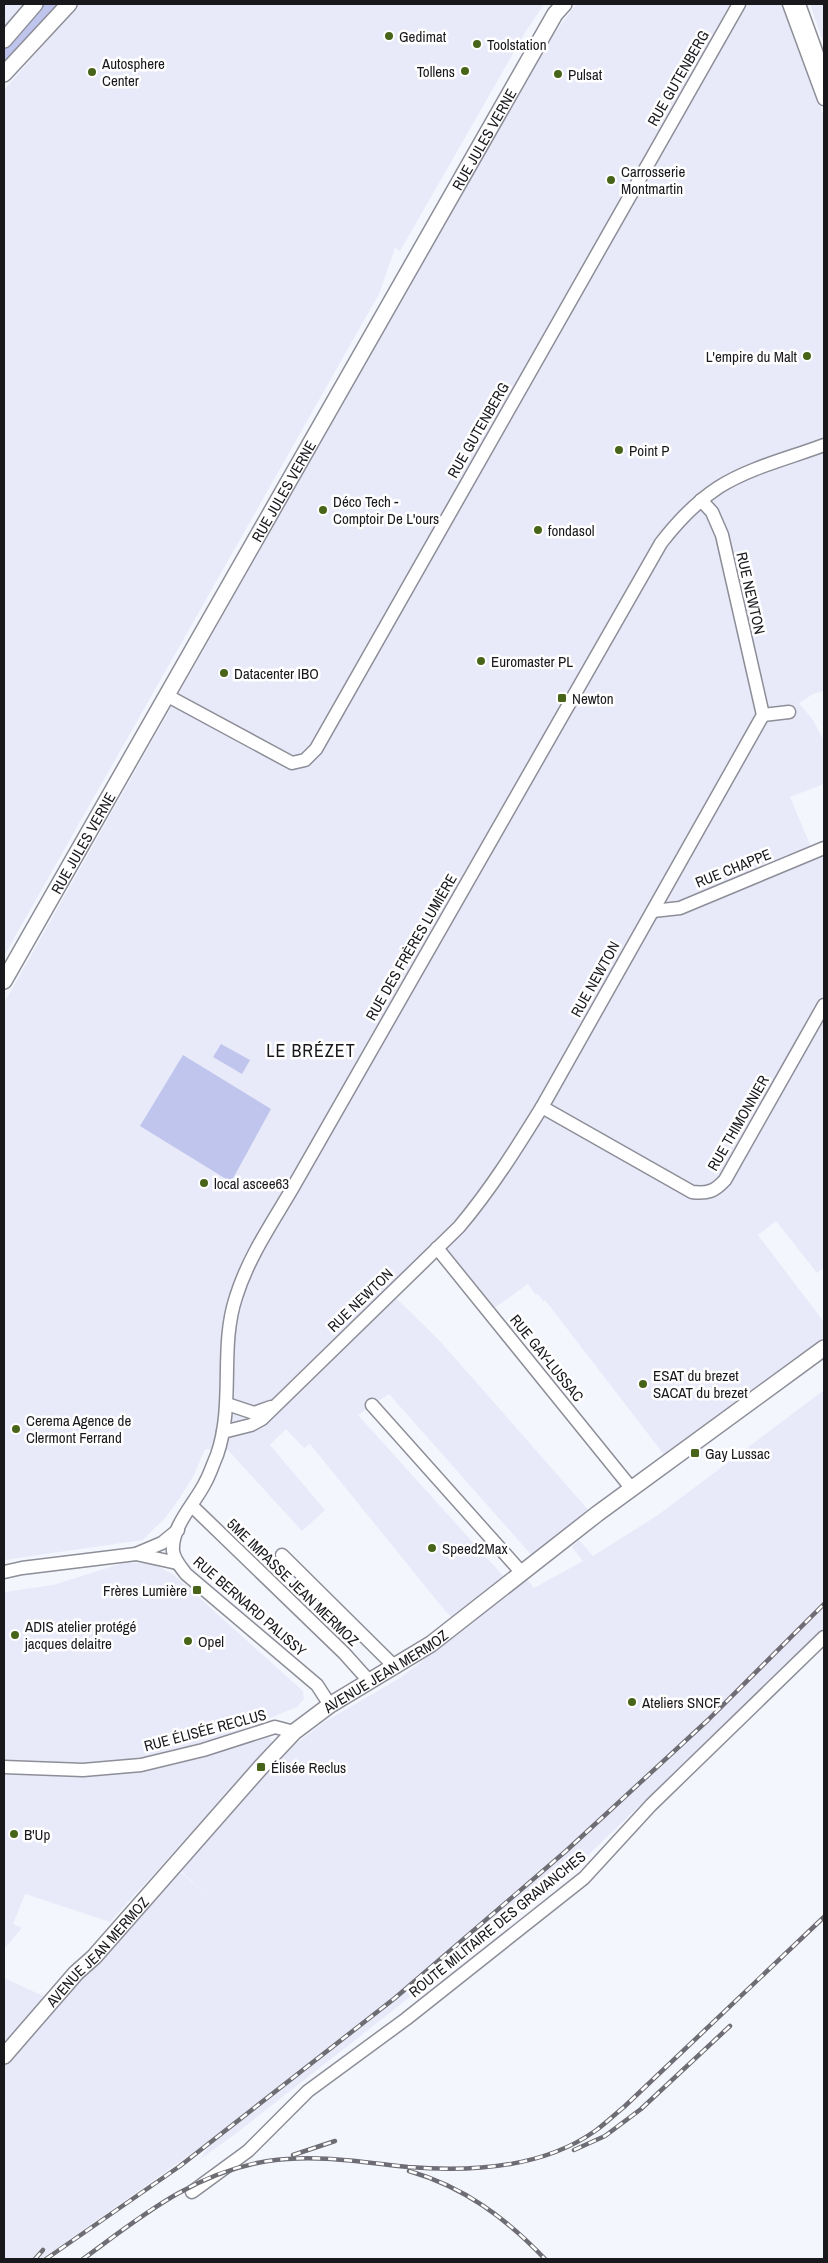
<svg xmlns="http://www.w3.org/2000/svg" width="828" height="2263" font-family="'Archivo Narrow',sans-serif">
	<rect width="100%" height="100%" fill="#f4f6fe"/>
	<g fill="#e8eaf9">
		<polygon points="4,4 29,4 4,32"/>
		<polygon points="79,4 544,4 526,31 400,251 395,248 379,294 4,956 4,90"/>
		<polygon points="576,4 784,4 824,117 824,691 813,694 799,703 813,720 824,741 824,784 790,797 816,859 824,856 824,1268 817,1273 776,1221 758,1235 824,1322 824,1338 743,1396 737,1402 665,1456 545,1300 543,1301 538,1294 536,1295 528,1284 493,1309 444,1249 396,1298 439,1340 590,1512 534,1558 389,1394 358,1415 506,1579 454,1619 446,1612 310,1444 304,1448 286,1429 270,1445 325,1510 302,1531 228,1450 205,1449 194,1475 179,1499 166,1517 143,1540 4,1560 4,1003 545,46"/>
		<polygon points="810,4 824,4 824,44"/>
		<polygon points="824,1390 824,1628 578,1865 573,1860 400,2005 234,2135 199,2160 219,2134 42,2259 4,2259 4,1978 52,2000 173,1865 206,1895 180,1870 279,1758 298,1742 324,1722 400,1678 527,1579 534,1588 583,1561 572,1547 579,1540 593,1556 658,1515"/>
		<polygon points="126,1562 154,1564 174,1575 303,1691 304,1699 297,1707 258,1723 273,1743 110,1922 25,1894 13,1924 22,1928 4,1949 4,1592 53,1585"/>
	</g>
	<g fill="#bfc5ed">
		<polygon points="41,4 63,4 4,68 4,47"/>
		<polygon points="221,1044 250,1060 242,1074 213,1057"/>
		<polygon points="183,1055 271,1109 231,1182 140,1126"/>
	</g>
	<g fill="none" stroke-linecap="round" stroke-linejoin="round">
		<g stroke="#8d8e98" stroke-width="15">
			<g id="minor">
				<polyline points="789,4 824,99"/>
				<polyline points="799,4 824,73"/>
				<polyline points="166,695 292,763 305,760 316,749 739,4"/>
				<polyline points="763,715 789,712"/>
				<polyline points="653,911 680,908 824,848"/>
				<path d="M542 1107 692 1192C708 1194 715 1191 725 1180L824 1005"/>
				<polyline points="437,1248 632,1489"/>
				<polyline points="227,1404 254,1413 271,1407"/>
				<polyline points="372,1405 522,1573"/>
				<path d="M223 1432 251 1425 262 1419 459 1227C491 1189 516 1149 542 1107L763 715 722 535 712 512 701 500"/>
				<polyline points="192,1506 344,1653 370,1682"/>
				<polyline points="136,1554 177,1563"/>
				<polyline points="282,1555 395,1667"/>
				<polyline points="4,1572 22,1568 136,1554 162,1543 178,1530"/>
				<path d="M330 1705 317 1685 186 1574C181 1567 174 1560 173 1551 171 1527 195 1503 205 1483 210 1474 213 1464 217 1455 235 1403 219 1348 236 1297 248 1258 272 1223 292 1189L661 543C678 521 696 502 719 487 751 467 790 458 824 445"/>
				<polyline points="4,1767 83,1770 141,1765 203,1750 275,1727 294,1732"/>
				<polyline points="192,2192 248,2151 308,2091 406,2019 584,1878 651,1805 824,1637"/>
			</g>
		</g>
		<g stroke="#8d8e98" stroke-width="18">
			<g id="major">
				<polyline points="4,40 35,4"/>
				<polyline points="4,74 69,4"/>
				<path id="s1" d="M4 981 555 14 564 4"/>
				<path id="s2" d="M4 2056 76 1973 94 1957 261 1767 294 1732 330 1705 431 1644 597 1514 824 1348"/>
			</g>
		</g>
		<use href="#minor" stroke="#fff" stroke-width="12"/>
		<use href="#major" stroke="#fff" stroke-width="15"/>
		<g stroke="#6d6d73" stroke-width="4.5">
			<g id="rail">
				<polyline points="574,2150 605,2136 641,2109 730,2026"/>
				<polyline points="293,2155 335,2141"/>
				<path d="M409 2171C464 2187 506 2218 545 2259"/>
				<polyline points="35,2259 43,2250"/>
				<polyline points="46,2259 180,2166 395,1998 566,1851 708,1720 824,1604"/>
				<path d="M83 2259C142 2216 193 2173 268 2161 316 2154 361 2162 408 2167 469 2172 543 2168 595 2131 605 2124 614 2115 624 2107L824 1917"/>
			</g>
		</g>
		<use href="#rail" stroke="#fff" stroke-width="2.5" stroke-dasharray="8" stroke-linecap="butt"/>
	</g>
	<g fill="#476418" stroke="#fff" stroke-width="2">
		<circle cx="389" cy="36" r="5"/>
		<circle cx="477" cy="44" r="5"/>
		<circle cx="465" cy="71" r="5"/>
		<circle cx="92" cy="72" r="5"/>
		<circle cx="558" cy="74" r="5"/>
		<circle cx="611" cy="180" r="5"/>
		<circle cx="807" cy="356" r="5"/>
		<circle cx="619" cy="450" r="5"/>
		<circle cx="323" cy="510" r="5"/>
		<circle cx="538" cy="530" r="5"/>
		<circle cx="481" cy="661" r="5"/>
		<circle cx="224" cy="673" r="5"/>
		<rect x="557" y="693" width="10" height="10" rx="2.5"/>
		<circle cx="204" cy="1183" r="5"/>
		<circle cx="643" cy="1384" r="5"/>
		<circle cx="16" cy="1429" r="5"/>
		<rect x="690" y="1448" width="10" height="10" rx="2.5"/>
		<circle cx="432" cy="1548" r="5"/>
		<rect x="192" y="1585" width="10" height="10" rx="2.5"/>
		<circle cx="15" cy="1635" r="5"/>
		<circle cx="188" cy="1641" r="5"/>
		<circle cx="632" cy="1702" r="5"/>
		<rect x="256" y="1762" width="10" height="10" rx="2.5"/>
		<circle cx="14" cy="1834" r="5"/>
	</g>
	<g text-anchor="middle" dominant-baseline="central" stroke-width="5" stroke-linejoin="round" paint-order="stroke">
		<g font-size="15" fill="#19191d" stroke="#fff" text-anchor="start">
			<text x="399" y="36">Gedimat</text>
			<text x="487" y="44">Toolstation</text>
			<text x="102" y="63">Autosphere<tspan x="102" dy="17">Center</tspan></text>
			<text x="455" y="71" text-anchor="end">Tollens</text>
			<text x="568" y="74">Pulsat</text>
			<text x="621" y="171">Carrosserie<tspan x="621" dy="17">Montmartin</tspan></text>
			<text x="797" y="356" text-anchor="end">L'empire du Malt</text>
			<text x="629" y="450">Point P</text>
			<text x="333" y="501">Déco Tech -<tspan x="333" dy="17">Comptoir De L'ours</tspan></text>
			<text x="548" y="530">fondasol</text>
			<text x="491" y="661">Euromaster PL</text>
			<text x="234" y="673">Datacenter IBO</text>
			<text x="572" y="698">Newton</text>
			<text x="214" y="1183">local ascee63</text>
			<text x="653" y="1375">ESAT du brezet<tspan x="653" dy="17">SACAT du brezet</tspan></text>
			<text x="26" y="1420">Cerema Agence de<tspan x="26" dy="17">Clermont Ferrand</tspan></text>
			<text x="705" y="1453">Gay Lussac</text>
			<text x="442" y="1548">Speed2Max</text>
			<text x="187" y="1590" text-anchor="end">Frères Lumière</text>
			<text x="25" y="1626">ADIS atelier protégé<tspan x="25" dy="17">jacques delaitre</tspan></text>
			<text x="198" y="1641">Opel</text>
			<text x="642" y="1702">Ateliers SNCF</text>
			<text x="271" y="1767">Élisée Reclus</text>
			<text x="24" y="1834">B'Up</text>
		</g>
		<g font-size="15" fill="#19191d" stroke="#fff">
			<text transform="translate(678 78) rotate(-60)">RUE GUTENBERG</text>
			<text stroke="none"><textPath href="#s1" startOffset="969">RUE JULES VERNE</textPath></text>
			<text transform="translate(478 430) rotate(-60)">RUE GUTENBERG</text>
			<text stroke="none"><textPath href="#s1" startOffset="564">RUE JULES VERNE</textPath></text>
			<text transform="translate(751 593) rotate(77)">RUE NEWTON</text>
			<text stroke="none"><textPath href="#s1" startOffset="159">RUE JULES VERNE</textPath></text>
			<text transform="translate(733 868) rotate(-22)">RUE CHAPPE</text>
			<text transform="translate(411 947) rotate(-60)">RUE DES FRÈRES LUMIÈRE</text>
			<text transform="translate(595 979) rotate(-61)">RUE NEWTON</text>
			<text transform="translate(738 1123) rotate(-60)">RUE THIMONNIER</text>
			<text transform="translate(360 1300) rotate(-44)">RUE NEWTON</text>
			<text transform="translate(547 1358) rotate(51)">RUE GAY-LUSSAC</text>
			<text transform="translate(293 1582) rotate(44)">5ME IMPASSE JEAN MERMOZ</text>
			<text transform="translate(250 1606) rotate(41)">RUE BERNARD PALISSY</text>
			<text stroke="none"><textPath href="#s2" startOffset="545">AVENUE JEAN MERMOZ</textPath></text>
			<text transform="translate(205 1730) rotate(-15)">RUE ÉLISÉE RECLUS</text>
			<text transform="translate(497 1924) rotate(-39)">ROUTE MILITAIRE DES GRAVANCHES</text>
			<text stroke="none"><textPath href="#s2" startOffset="140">AVENUE JEAN MERMOZ</textPath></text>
		</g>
		<g font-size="18" letter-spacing="1" fill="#19191d" stroke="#fff">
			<text x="311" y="1050">LE BRÉZET</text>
		</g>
	</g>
	<rect width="828" height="2263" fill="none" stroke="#19191d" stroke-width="10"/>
</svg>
